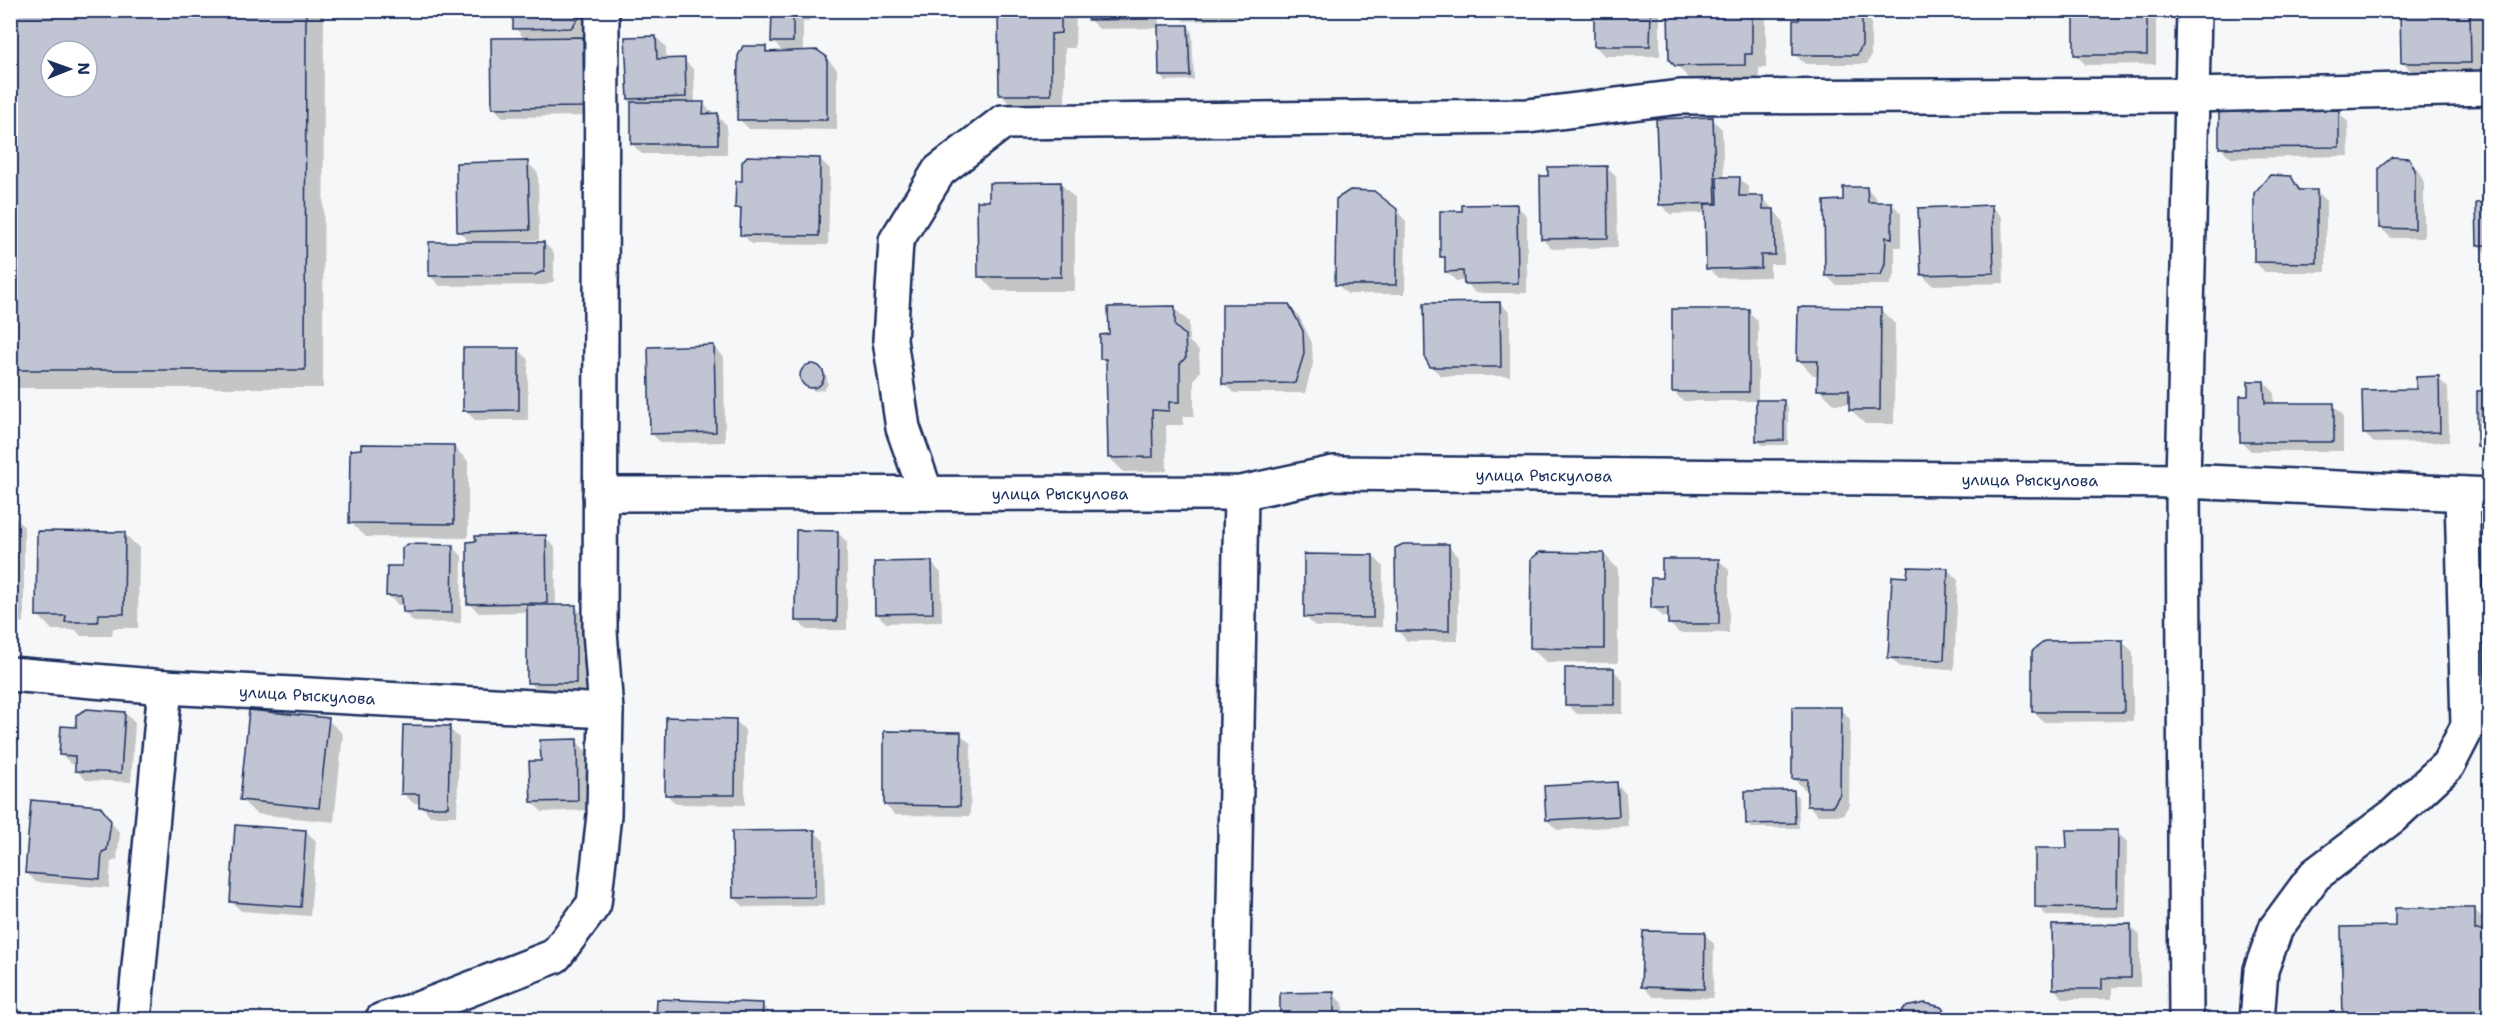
<svg xmlns="http://www.w3.org/2000/svg" width="2500" height="1030" font-family="'Shantell Sans',sans-serif">
	<rect width="100%" height="100%" fill="#f6f7f9"/>
	<filter id="ink" filterUnits="userSpaceOnUse"><feTurbulence type="fractalNoise" baseFrequency=".0167" numOctaves="2"/><feDisplacementMap in="SourceGraphic" scale="12" xChannelSelector="R" yChannelSelector="G"/><feConvolveMatrix kernelMatrix="1 2 1 2 8 2 1 2 1" color-interpolation-filters="sRGB"/></filter>
	<g filter="url(#ink)">
		<g fill="#0003" fill-rule="evenodd">
			<path d="M10 10H324L323 388H10ZM51 51H87V87H51Z"/>
			<polygon points="515,10 589,10 589,28 581,37 592,49 593,116 503,117 493,107 525,39 515,28"/>
			<polygon points="764,10 809,10 809,22 803,22 803,52 826,58 837,69 837,130 749,129 739,119 765,48 771,53 784,53 773,41 774,18"/>
			<polygon points="999,10 1076,10 1075,48 1065,48 1065,109 1015,109 1000,94"/>
			<polygon points="1089,10 1158,10 1159,27 1188,26 1192,31 1194,80 1165,81 1160,76 1159,28 1099,29 1089,19"/>
			<polygon points="1241,10 1241,19 1184,21 1174,10"/>
			<polygon points="1595,10 1660,10 1660,56 1605,56 1595,46"/>
			<polygon points="1669,10 1766,10 1766,68 1759,68 1759,79 1691,80 1670,59"/>
			<polygon points="1801,10 1871,10 1871,56 1867,64 1805,64 1794,54"/>
			<polygon points="2075,10 2156,10 2156,64 2086,65 2076,55"/>
			<polygon points="2401,10 2484,10 2485,77 2417,77 2402,62"/>
			<polygon points="656,37 666,47 666,60 684,60 694,70 695,104 703,104 727,125 727,154 642,154 632,144 632,102 629,99"/>
			<polygon points="2338,112 2348,122 2349,156 2231,158 2221,148"/>
			<polygon points="1712,119 1722,129 1724,178 1739,178 1749,188 1749,198 1762,197 1783,221 1784,264 1770,264 1770,277 1718,278 1708,268 1707,213 1670,214 1660,204"/>
			<polygon points="820,159 830,169 828,245 752,244 742,234 743,213 737,207 743,182"/>
			<polygon points="2408,159 2418,170 2424,182 2424,238 2391,238 2381,228"/>
			<polygon points="528,163 538,173 539,240 507,241 507,243 544,243 554,253 554,281 546,285 440,286 430,276 471,244 459,231"/>
			<polygon points="1606,167 1616,177 1618,247 1552,249 1542,239"/>
			<polygon points="2291,178 2303,191 2316,191 2326,201 2326,272 2265,272 2255,262"/>
			<polygon points="1060,183 1075,198 1075,291 994,291 980,276 990,202"/>
			<polygon points="1867,188 1877,199 1877,203 1891,203 1901,213 1901,247 1895,247 1895,274 1890,285 1836,285 1826,275 1845,202"/>
			<polygon points="2490,204 2490,255 2488,255 2478,245"/>
			<polygon points="1517,206 1527,216 1527,293 1475,293 1465,281 1456,281 1446,271 1447,261 1442,256 1463,212"/>
			<polygon points="1992,207 2002,217 2004,283 1932,285 1922,275"/>
			<polygon points="1396,210 1406,221 1405,294 1347,294 1337,284"/>
			<polygon points="1500,303 1510,313 1510,376 1441,376 1431,366"/>
			<polygon points="1288,305 1299,316 1312,343 1313,364 1305,393 1234,393 1223,383"/>
			<polygon points="1174,308 1189,322 1189,341 1199,351 1200,372 1194,379 1194,416 1183,416 1183,425 1166,425 1167,471 1124,472 1109,457 1108,364 1102,359 1110,336"/>
			<polygon points="1880,309 1895,324 1894,424 1865,424 1850,409 1850,404 1834,404 1819,389 1819,375 1813,375 1799,360"/>
			<polygon points="1748,311 1758,321 1758,402 1783,402 1788,407 1788,445 1762,445 1757,440 1757,401 1683,401 1673,391"/>
			<polygon points="714,346 724,357 725,442 661,443 651,433"/>
			<polygon points="518,349 528,359 528,420 475,420 465,410"/>
			<polygon points="814,365 826,374 828,384 824,390 814,391 803,382 802,371 807,366"/>
			<polygon points="2438,378 2448,388 2449,442 2374,443 2364,433"/>
			<polygon points="2264,382 2274,392 2274,404 2333,405 2343,415 2343,451 2251,451 2241,441 2249,397"/>
			<polygon points="2490,392 2490,457 2488,457 2478,447"/>
			<polygon points="453,446 468,461 468,538 366,537 351,523"/>
			<polygon points="10,517 14,517 24,527 24,623 19,622 19,652 10,652"/>
			<polygon points="837,532 847,542 847,630 807,630 797,620"/>
			<polygon points="125,534 139,548 138,628 113,628 112,636 81,636 76,630 52,630 38,615"/>
			<polygon points="545,537 555,547 556,607 575,607 585,617 585,692 539,692 529,682 529,612 479,613 469,603"/>
			<polygon points="452,546 462,556 461,623 414,622 404,612 404,605 398,605 388,595"/>
			<polygon points="1448,546 1458,556 1458,641 1407,641 1397,630"/>
			<polygon points="1604,554 1618,569 1618,663 1546,662 1531,648"/>
			<polygon points="1373,556 1383,566 1382,627 1316,627 1305,617"/>
			<polygon points="1719,560 1729,570 1729,633 1679,633 1669,623 1669,617 1663,617 1653,607 1664,579"/>
			<polygon points="931,562 941,573 942,622 886,623 876,613"/>
			<polygon points="1948,570 1958,580 1954,670 1900,667 1890,657 1909,579"/>
			<polygon points="2123,642 2133,652 2133,721 2044,722 2034,712"/>
			<polygon points="1613,670 1623,680 1623,714 1577,714 1567,704"/>
			<polygon points="1840,709 1850,719 1849,805 1843,815 1818,815 1808,805 1808,789 1804,789 1794,779"/>
			<polygon points="125,713 135,723 131,782 86,780 76,770 76,764 71,764 61,754 77,728"/>
			<polygon points="328,720 343,734 334,822 256,814 242,800"/>
			<polygon points="735,720 745,730 745,805 676,804 666,794"/>
			<polygon points="449,728 459,738 457,816 430,816 420,803 413,803 403,793"/>
			<polygon points="960,734 971,744 970,816 895,815 885,805"/>
			<polygon points="576,741 586,751 588,810 542,812 532,802 542,762"/>
			<polygon points="1616,784 1626,794 1628,826 1557,830 1547,820"/>
			<polygon points="1794,792 1798,797 1799,828 1752,828 1747,824"/>
			<polygon points="99,808 120,833 117,860 111,862 109,888 36,882 26,872"/>
			<polygon points="306,831 316,841 310,916 241,911 231,901"/>
			<polygon points="814,831 824,841 825,906 744,907 734,897"/>
			<polygon points="2117,832 2127,842 2126,917 2047,916 2037,906 2068,849"/>
			<polygon points="2474,909 2489,924 2489,931 2397,927"/>
			<polygon points="2130,926 2140,936 2140,987 2112,987 2112,999 2064,999 2054,989"/>
			<polygon points="1704,934 1714,944 1713,998 1653,997 1643,987"/>
			<polygon points="1333,994 1343,1004 1343,1020 1282,1020"/>
			<polygon points="762,1005 777,1020 658,1020"/>
		</g>
		<g fill="#c0c4d3" stroke="#1b2f5e" stroke-width="1.5" fill-rule="evenodd">
			<path d="M10 10H306L305 370H10ZM51 51H87V87H51Z"/>
			<polygon points="513,10 580,10 579,18 571,28 513,29"/>
			<polygon points="772,10 800,10 800,12 793,12 793,42 771,42"/>
			<polygon points="998,10 1061,10 1061,33 1051,34 1051,95 999,95"/>
			<polygon points="1088,10 1149,10 1149,19 1088,20"/>
			<polygon points="1594,10 1651,10 1650,46 1594,46"/>
			<polygon points="1668,10 1752,10 1752,54 1745,54 1745,65 1675,66 1669,60"/>
			<polygon points="1799,10 1862,10 1862,45 1857,55 1793,55 1793,20 1799,20"/>
			<rect x="2074" y="10" width="73" height="45"/>
			<polygon points="2400,10 2470,10 2471,63 2401,63"/>
			<polygon points="1158,25 1188,25 1190,76 1159,76"/>
			<polygon points="656,36 657,59 685,58 686,97 628,99 625,37"/>
			<polygon points="583,37 584,107 492,108 491,38"/>
			<polygon points="743,46 766,46 766,52 817,50 827,57 827,120 737,120 738,56"/>
			<polygon points="631,102 704,102 703,114 718,113 718,144 631,144"/>
			<polygon points="2339,110 2339,147 2219,148 2219,112"/>
			<polygon points="1713,117 1716,203 1659,205 1656,119"/>
			<polygon points="747,156 820,158 819,236 740,235 741,208 735,208 736,181 742,181 742,162"/>
			<polygon points="2392,157 2409,158 2415,170 2415,229 2379,228 2379,168"/>
			<polygon points="528,161 530,230 457,232 456,163"/>
			<polygon points="1607,166 1608,238 1541,239 1540,176 1548,176 1548,167"/>
			<polygon points="2270,175 2291,176 2299,190 2317,190 2317,263 2254,262 2254,193"/>
			<polygon points="1717,177 1740,177 1739,196 1763,196 1763,209 1774,209 1775,255 1761,255 1761,268 1706,269 1705,204 1718,204"/>
			<polygon points="1061,182 1061,277 978,277 977,201 989,201 989,183"/>
			<polygon points="1843,187 1867,187 1868,202 1892,202 1892,238 1886,237 1885,264 1881,275 1825,276 1824,201 1843,200"/>
			<polygon points="1350,190 1374,191 1397,209 1396,285 1335,285 1336,199"/>
			<polygon points="2490,202 2490,245 2477,245 2476,203"/>
			<polygon points="1517,204 1518,283 1464,284 1463,271 1445,272 1445,257 1440,257 1440,211 1462,211 1462,205"/>
			<polygon points="1992,205 1994,273 1921,275 1918,208"/>
			<polygon points="429,242 544,242 544,271 535,275 429,276"/>
			<polygon points="1500,302 1501,367 1430,367 1425,358 1424,303"/>
			<polygon points="1222,304 1289,304 1303,331 1304,354 1295,383 1222,384"/>
			<polygon points="1175,306 1175,326 1185,335 1186,357 1180,364 1180,402 1169,402 1169,411 1152,410 1153,457 1108,458 1106,359 1100,359 1100,335 1109,334 1108,307"/>
			<polygon points="1798,307 1881,308 1880,410 1849,410 1849,390 1817,390 1818,361 1797,361"/>
			<rect x="1672" y="309" width="77" height="83"/>
			<polygon points="714,345 716,432 650,434 648,347"/>
			<polygon points="463,348 519,348 519,410 463,411"/>
			<circle cx="812" cy="376" r="12"/>
			<polygon points="2439,376 2440,432 2363,434 2362,390 2416,389 2416,377"/>
			<polygon points="2248,381 2264,381 2265,403 2334,403 2334,442 2240,442 2240,396 2248,396"/>
			<polygon points="2490,390 2490,447 2477,447 2477,391"/>
			<polygon points="1756,400 1784,400 1784,440 1756,441"/>
			<polygon points="361,444 454,445 454,524 349,523 350,450 361,449"/>
			<rect x="10" y="515" width="5" height="98"/>
			<polygon points="796,530 838,531 837,621 795,621"/>
			<polygon points="37,531 125,532 124,614 99,614 98,622 65,622 66,616 36,616"/>
			<polygon points="546,535 547,603 467,604 467,542 476,541 475,536"/>
			<polygon points="408,544 453,545 452,613 403,612 402,596 386,596 387,566 402,566 402,548"/>
			<polygon points="1403,544 1449,544 1449,631 1396,631 1395,548"/>
			<polygon points="1540,552 1604,553 1604,649 1530,648 1531,559"/>
			<polygon points="1304,554 1373,555 1373,618 1304,617"/>
			<polygon points="1662,559 1719,559 1719,624 1668,624 1668,608 1651,608 1651,578 1662,578"/>
			<polygon points="932,561 933,613 875,614 874,562"/>
			<polygon points="1908,567 1948,568 1944,660 1888,658 1892,576 1907,577"/>
			<rect x="527" y="605" width="49" height="78"/>
			<polygon points="2123,640 2124,712 2032,712 2032,651 2045,641"/>
			<rect x="1565" y="668" width="49" height="37"/>
			<polygon points="1792,707 1841,707 1840,794 1833,806 1807,806 1807,779 1792,779"/>
			<polygon points="87,709 125,712 121,773 75,771 75,756 59,755 61,726 76,727 76,715"/>
			<polygon points="249,710 329,718 319,808 240,800"/>
			<polygon points="666,717 736,719 735,795 665,795"/>
			<polygon points="403,725 450,726 448,807 419,807 419,794 401,794"/>
			<polygon points="884,731 961,732 960,806 884,805"/>
			<polygon points="577,739 578,801 531,802 529,761 541,761 540,740"/>
			<polygon points="1617,782 1619,816 1546,820 1544,786"/>
			<polygon points="1794,790 1795,823 1746,824 1745,791"/>
			<polygon points="31,800 100,806 111,821 107,850 102,852 100,879 25,873"/>
			<polygon points="235,825 306,830 301,907 230,902"/>
			<polygon points="815,830 815,897 733,898 732,831"/>
			<polygon points="2066,830 2118,830 2117,908 2035,907 2035,848 2067,848"/>
			<polygon points="2395,908 2475,908 2475,930 2490,930 2490,1020 2343,1020 2341,927 2395,926"/>
			<polygon points="2131,924 2131,978 2102,978 2102,989 2053,989 2052,925"/>
			<polygon points="1643,931 1705,932 1704,989 1641,987"/>
			<polygon points="1334,992 1334,1020 1280,1020 1280,993"/>
			<polygon points="657,999 763,1003 762,1020 656,1020"/>
			<polygon points="1925,1003 1941,1007 1952,1020 1895,1020 1905,1007"/>
			<polygon points="546,1017 547,1020 472,1020 472,1018"/>
			<polygon points="1100,1017 1100,1020 998,1020 998,1019"/>
		</g>
		<g fill="none" stroke-linecap="round" stroke-linejoin="round">
			<g stroke="#1b2f5e" stroke-width="38">
				<g id="minor">
					<polyline points="926,493 903,428 890,340 896,241 939,171 1003,122 1528,116 1680,97 2192,95 2490,88"/>
					<path id="s1" d="M600 494 1241 493 1333 473 2183 481 2490 495"/>
					<path id="s2" d="M10 674 165 687 606 711"/>
					<polyline points="134,1020 165,687"/>
					<polyline points="382,1020 421,1008 555,956 594,904 604,815 606,711 600,631 602,10"/>
					<polyline points="1232,1020 1241,493"/>
					<polyline points="2186,1020 2183,481 2194,10"/>
					<polyline points="2257,1020 2261,970 2276,928 2315,875 2393,816 2448,765 2468,726 2462,494"/>
				</g>
			</g>
			<use href="#minor" stroke="#fff" stroke-width="33"/>
		</g>
	</g>
	<g text-anchor="middle" dominant-baseline="central" stroke-width="4.5" stroke-linejoin="round" paint-order="stroke">
		<g font-size="16" fill="#1b2f5e" stroke="#fff">
			<text stroke="none"><textPath href="#s1" startOffset="946">улица Рыскулова</textPath></text>
			<text stroke="none"><textPath href="#s1" startOffset="1432">улица Рыскулова</textPath></text>
			<text stroke="none"><textPath href="#s1" startOffset="460">улица Рыскулова</textPath></text>
			<text stroke="none"><textPath href="#s2" startOffset="298">улица Рыскулова</textPath></text>
		</g>
	</g>
	<rect width="2500" height="1030" fill="none" stroke="#fff" stroke-width="36"/>
	<rect x="18" y="18" width="2464" height="994" fill="none" stroke="#1b2f5e" stroke-width="2" filter="url(#ink)"/>
	<g transform="translate(69 69) rotate(89)"><circle r="28" fill="#ffffff" stroke="#a4acbf" stroke-width="1.5"/>
	<path d="M0-4.5L10 22L0 15L-10 22Z" fill="#1b2f5e"/>
	<text y="-9" font-size="16" font-weight="bold" text-anchor="middle" fill="#1b2f5e">N</text>
	</g>
</svg>
